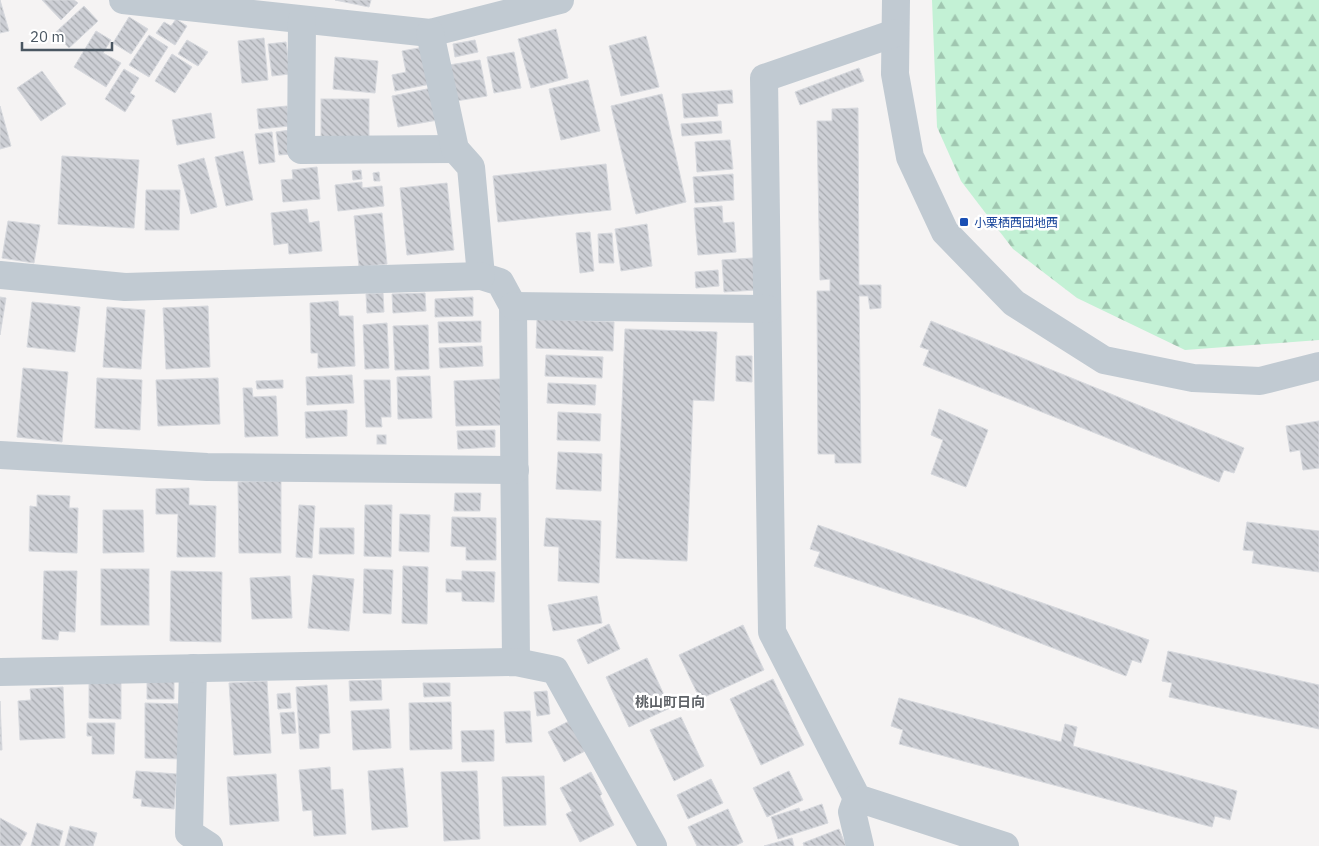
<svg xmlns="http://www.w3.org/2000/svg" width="1319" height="846" font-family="'IBM Plex Sans','Noto Sans JP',sans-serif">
	<defs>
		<pattern id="forest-firs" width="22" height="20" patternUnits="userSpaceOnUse" patternTransform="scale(1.25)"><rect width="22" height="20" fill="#c3f1d5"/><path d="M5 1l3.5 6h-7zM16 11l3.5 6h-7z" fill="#a0c6b0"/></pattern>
		<pattern id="building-back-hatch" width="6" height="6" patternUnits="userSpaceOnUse" patternTransform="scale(1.25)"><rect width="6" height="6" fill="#cdcfd5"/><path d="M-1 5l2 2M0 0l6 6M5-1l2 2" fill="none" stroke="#a8abb0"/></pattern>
	</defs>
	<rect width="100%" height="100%" fill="#f5f3f3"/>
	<polygon fill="url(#forest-firs)" points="932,0 1319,0 1319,340 1185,350 1077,298 1013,249 961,181 937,127"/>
	<g fill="url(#building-back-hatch)" stroke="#d7d9de">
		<polygon points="0,0 9,31 0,33"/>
		<polygon points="42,0 74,0 78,3 61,20"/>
		<polygon points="335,0 371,0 369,7"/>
		<polygon points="84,6 98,21 69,48 55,33"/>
		<polygon points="129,17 148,29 131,54 113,43"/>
		<polygon points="176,19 187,26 175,45 156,33 164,22 171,26"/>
		<polygon points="556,29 568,78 531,88 518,39"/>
		<polygon points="96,31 111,40 103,53 121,63 106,87 74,67"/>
		<polygon points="149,35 168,47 149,77 129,65"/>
		<polygon points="646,36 659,87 621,96 609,46"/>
		<polygon points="264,38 268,80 242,83 238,41"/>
		<polygon points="187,40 208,52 198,66 178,54"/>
		<polygon points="475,40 478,52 455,57 453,44"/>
		<polygon points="286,42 290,74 272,76 268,44"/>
		<polygon points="424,47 431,84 395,91 392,75 406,72 402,51"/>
		<polygon points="514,52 521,88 494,93 487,57"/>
		<polygon points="172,54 192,67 175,93 155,81"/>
		<polygon points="335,57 378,61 375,93 333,89"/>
		<polygon points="480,60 487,96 456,101 449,65"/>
		<polygon points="859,68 864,81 800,105 795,92"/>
		<polygon points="124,69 139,78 130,93 135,96 125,112 105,99"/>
		<polygon points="42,71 66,104 41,121 17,88"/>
		<polygon points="588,80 600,131 561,140 549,89"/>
		<polygon points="432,88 438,120 398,127 392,96"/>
		<polygon points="732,90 733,103 717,104 718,116 684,118 682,94"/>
		<polygon points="662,94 686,202 636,214 611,106"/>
		<rect x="321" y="99" width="48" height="42"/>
		<polygon points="0,106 11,146 0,149"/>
		<polygon points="287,106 290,126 259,129 257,109"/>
		<polygon points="858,108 859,285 881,285 881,308 870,309 868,296 859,296 861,463 835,463 835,454 818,454 817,291 830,291 830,279 820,280 817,121 832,121 832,109"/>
		<polygon points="211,113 215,138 177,145 172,120"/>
		<polygon points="721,121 722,133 682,136 681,124"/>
		<polygon points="290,130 292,154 279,155 276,132"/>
		<polygon points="272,132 275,162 259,164 255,134"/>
		<polygon points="730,140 733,169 697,172 695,142"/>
		<polygon points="243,151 253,200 226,206 215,157"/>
		<polygon points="62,156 139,160 134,228 58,224"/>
		<polygon points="204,158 217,207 191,214 178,165"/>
		<polygon points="606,164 611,210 498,222 493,176"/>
		<polygon points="317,167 320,199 283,202 281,180 293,179 292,170"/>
		<polygon points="361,170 362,179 353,180 352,171"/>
		<polygon points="379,172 380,181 374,181 373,173"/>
		<polygon points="733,174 734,200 695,203 693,177"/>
		<polygon points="362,182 362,188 382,186 384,206 338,211 335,185"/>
		<polygon points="447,183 454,250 407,255 400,188"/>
		<polygon points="146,190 180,190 179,230 145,230"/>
		<polygon points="722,206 723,223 734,222 736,252 698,255 694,208"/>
		<polygon points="307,209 309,223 319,221 322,251 289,254 288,243 274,245 271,213"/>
		<polygon points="382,213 387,264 359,267 354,216"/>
		<polygon points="8,221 40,225 34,263 2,258"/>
		<polygon points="647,224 652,266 621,271 615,229"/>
		<polygon points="590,232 594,271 580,273 576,233"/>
		<polygon points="612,233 614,263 599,263 598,234"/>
		<polygon points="753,258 756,290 724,292 722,260"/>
		<polygon points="718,270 719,286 696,288 695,272"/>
		<polygon points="383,293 384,312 367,313 366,294"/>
		<polygon points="425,293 426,311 393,313 392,294"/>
		<polygon points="0,297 6,298 0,335"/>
		<polygon points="473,297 473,316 435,317 435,299"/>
		<polygon points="338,301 339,316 353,316 355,366 318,368 318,353 311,353 310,303"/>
		<polygon points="32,302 80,307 75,352 27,347"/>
		<polygon points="208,306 210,367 166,369 163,308"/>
		<polygon points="107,307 145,310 141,369 103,367"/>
		<polygon points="537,319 614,322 613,351 536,348"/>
		<polygon points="481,321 481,342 439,343 438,322"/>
		<polygon points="931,321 1244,448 1234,473 1224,470 1219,482 923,365 929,350 920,347"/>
		<polygon points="387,323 389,368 365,369 363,325"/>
		<polygon points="428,325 429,369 395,370 393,326"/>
		<polygon points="625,329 717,332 714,401 693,400 687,561 616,558"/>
		<polygon points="482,346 483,366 440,368 439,348"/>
		<polygon points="546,355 603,357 602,378 545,376"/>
		<polygon points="736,356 752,356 752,382 736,381"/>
		<polygon points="23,368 68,372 62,442 17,437"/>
		<polygon points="352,375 354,403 307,405 306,377"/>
		<polygon points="430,376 432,418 398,419 397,377"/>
		<polygon points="97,378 142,380 140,430 95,428"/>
		<polygon points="218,378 220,424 158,426 156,380"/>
		<polygon points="500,379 502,425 456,426 454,381"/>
		<polygon points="283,380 283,388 257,389 256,381"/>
		<polygon points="364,380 390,380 391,417 381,417 382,427 366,427"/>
		<polygon points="548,383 596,385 595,405 547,403"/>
		<polygon points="243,388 252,388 253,397 276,396 278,436 245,437"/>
		<polygon points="939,409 988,430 966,487 931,474 943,440 931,435"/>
		<polygon points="347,410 347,436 306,438 305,412"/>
		<polygon points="558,412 601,414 600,441 557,440"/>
		<polygon points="1319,421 1319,468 1303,470 1300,450 1290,452 1286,426"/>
		<polygon points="495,430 495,447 458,449 457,431"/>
		<rect x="377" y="435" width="9" height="9"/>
		<polygon points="558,452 602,454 601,491 556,489"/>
		<polygon points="281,481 281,553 239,553 238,482"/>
		<polygon points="189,488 189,505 216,506 215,557 177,557 178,514 156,514 156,489"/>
		<polygon points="455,493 481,493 480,511 454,511"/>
		<polygon points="37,495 70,496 69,508 78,508 77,553 29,551 30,506 37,507"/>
		<polygon points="299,505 315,506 312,558 296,557"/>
		<polygon points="365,505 392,505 391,557 364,556"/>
		<polygon points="103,510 143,510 144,552 103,553"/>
		<polygon points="400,514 430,515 429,552 399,551"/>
		<polygon points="452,517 496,518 496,560 466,560 466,547 451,546"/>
		<polygon points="546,518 601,521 599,583 558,581 559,547 544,546"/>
		<polygon points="1247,522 1319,531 1319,572 1252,563 1254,551 1243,550"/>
		<polygon points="818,525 1149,640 1141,663 1132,660 1126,676 975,618 814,566 820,552 810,549"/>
		<polygon points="320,528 354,528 354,554 319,554"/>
		<polygon points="403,566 428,567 427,624 402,623"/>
		<rect x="101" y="569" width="48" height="56"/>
		<polygon points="364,569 393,570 391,614 363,613"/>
		<polygon points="44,571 77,571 75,632 59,631 58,640 42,639"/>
		<polygon points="171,571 222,572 221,642 170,641"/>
		<polygon points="462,571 495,572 494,602 462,601 462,592 446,592 446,579 462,580"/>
		<polygon points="313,575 354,579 349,631 308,628"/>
		<polygon points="290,576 292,618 252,619 250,578"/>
		<polygon points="597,596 602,623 553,631 548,605"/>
		<polygon points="609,624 620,649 588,664 577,640"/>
		<polygon points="743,625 764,670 700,699 679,655"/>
		<polygon points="1168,651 1319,685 1319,729 1169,697 1172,683 1162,681"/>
		<polygon points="647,658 670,708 629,727 606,677"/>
		<polygon points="773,679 804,745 761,765 730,699"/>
		<polygon points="89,680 121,681 121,719 89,718"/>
		<polygon points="147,680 174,681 174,699 147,699"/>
		<polygon points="381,680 382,700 350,701 349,681"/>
		<polygon points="267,681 271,753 234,755 229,683"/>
		<polygon points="423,683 450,683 450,696 424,697"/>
		<polygon points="327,685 330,733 319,734 319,748 300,749 296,687"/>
		<polygon points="63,687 65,738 20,740 18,701 31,700 30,689"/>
		<polygon points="547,691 550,714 537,716 534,692"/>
		<polygon points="290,693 291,708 278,709 277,694"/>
		<polygon points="899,698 1061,742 1065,724 1077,727 1073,746 1237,791 1230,820 1215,816 1212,827 899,744 903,730 891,726"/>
		<polygon points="0,701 2,750 0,750"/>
		<polygon points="451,702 452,749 410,750 409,703"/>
		<polygon points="145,703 184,704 183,759 145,758"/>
		<polygon points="389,709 391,748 353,750 351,711"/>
		<polygon points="530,711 532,742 506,743 504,712"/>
		<polygon points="294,712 296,733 282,734 280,713"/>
		<polygon points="681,717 704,766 674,781 650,730"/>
		<polygon points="571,720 587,750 564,762 548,732"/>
		<polygon points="87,723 115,723 114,754 92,754 92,736 87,736"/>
		<polygon points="494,730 494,761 462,762 461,731"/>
		<polygon points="330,767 331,790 343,789 346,834 314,836 312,810 303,811 299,770"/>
		<polygon points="403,768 408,827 372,830 368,771"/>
		<polygon points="136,771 177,774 174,809 141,806 142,799 133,798"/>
		<polygon points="477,771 480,839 444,841 441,772"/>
		<polygon points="789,771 803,800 767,817 753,788"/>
		<polygon points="591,772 602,794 600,796 614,825 580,842 566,814 572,811 560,788"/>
		<polygon points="276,774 279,821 230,825 227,777"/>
		<polygon points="544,776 546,825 504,826 502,777"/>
		<polygon points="711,779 723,803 688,819 677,795"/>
		<polygon points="822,804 828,823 778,839 771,817 799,808 800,812"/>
		<polygon points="728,809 743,842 735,846 697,846 688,827"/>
		<polygon points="0,818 27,833 20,846 0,846"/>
		<polygon points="37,823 63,831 59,846 31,846"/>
		<polygon points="70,826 97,833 93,846 65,846"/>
		<polygon points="839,829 846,846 804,846 803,843"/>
		<polygon points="792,838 794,846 764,846"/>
	</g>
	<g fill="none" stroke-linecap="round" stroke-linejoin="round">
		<g stroke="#c1cad2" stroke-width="28">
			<polyline points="123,0 430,33 560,0"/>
			<polyline points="896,0 895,74 910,157 945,232 1014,303 1104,360 1193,378 1260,381 1319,366"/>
			<polyline points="302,20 301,150 455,149"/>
			<polyline points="430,33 455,149 471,167 481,276 500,282 513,306 516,662"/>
			<polyline points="895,33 764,78 772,632 857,798 1005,846"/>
			<polyline points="0,275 125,287 481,276"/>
			<polyline points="513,306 767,309"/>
			<polyline points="0,455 207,467 515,470"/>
			<polyline points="193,668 189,833 209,846"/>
			<polyline points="0,672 516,662 555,670 653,846"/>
			<polyline points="857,798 852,812 860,846"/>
		</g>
	</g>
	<rect fill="#1a4fb4" stroke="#fff" stroke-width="2" x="959" y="217" width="10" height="10" rx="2.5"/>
	<g text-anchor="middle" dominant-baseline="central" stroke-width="5" stroke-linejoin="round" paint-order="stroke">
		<g font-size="12" fill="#164399" stroke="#fff" text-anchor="start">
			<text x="974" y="222">小栗栖西団地西</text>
		</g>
		<g font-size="14" font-weight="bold" fill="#5f6368" stroke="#fff">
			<text x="670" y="702">桃山町日向</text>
		</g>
	</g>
	<path d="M22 42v8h90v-8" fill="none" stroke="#4a5661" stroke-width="2.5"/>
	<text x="30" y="42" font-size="15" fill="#4a5661" stroke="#ffffff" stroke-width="4" paint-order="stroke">20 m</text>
</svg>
